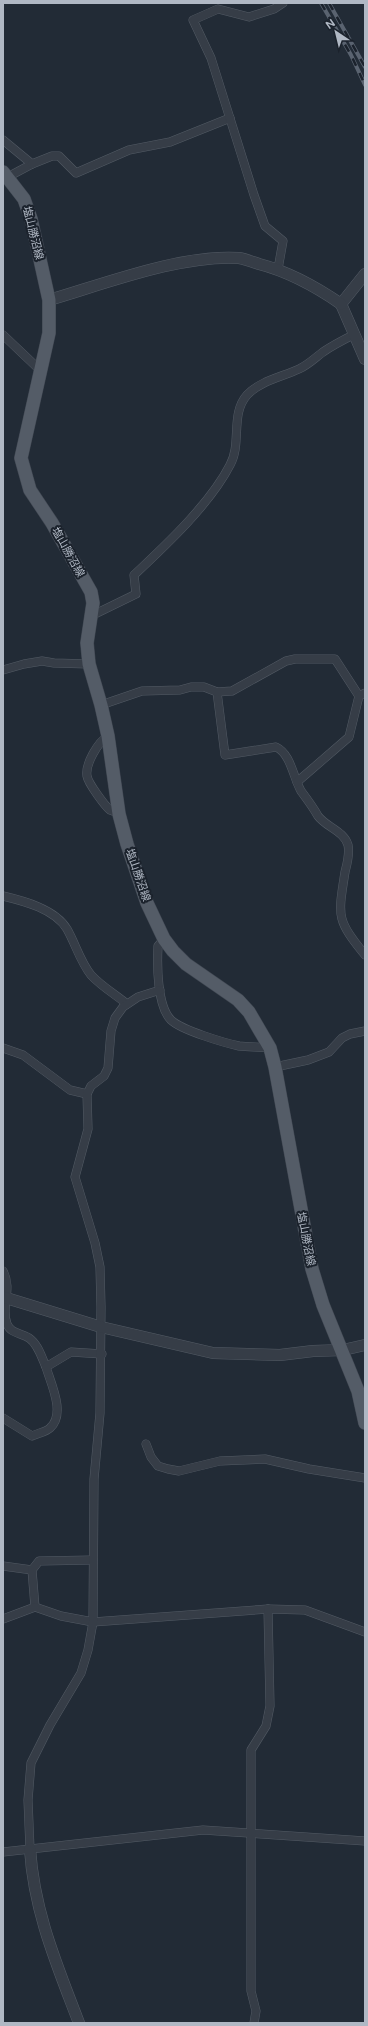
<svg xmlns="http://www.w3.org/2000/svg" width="368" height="2026" font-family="Figtree,'Noto Sans JP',sans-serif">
	<rect width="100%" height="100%" fill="#222b36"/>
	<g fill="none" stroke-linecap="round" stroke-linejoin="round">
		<g stroke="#535b65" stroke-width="9">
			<g id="minor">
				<polyline points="3,140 32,164 4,179"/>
				<polyline points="32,164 52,156 59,156 76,173 129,150 170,142 230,118"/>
				<polyline points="278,269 283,241 265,226 254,195 211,58 193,20 218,9 249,17 274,9 283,3"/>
				<polyline points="3,335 41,371"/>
				<path d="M93 615 136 594 134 575C166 545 210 504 230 465 242 444 230 414 247 395 260 381 282 377 299 369 308 365 315 358 323 352 333 345 345 339 355 334"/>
				<polyline points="3,670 24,664 42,661 54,663 89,664"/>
				<path d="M217 692 225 755 276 747C291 754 293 777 301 791 307 799 313 807 318 816 326 827 344 831 348 845 350 854 347 864 345 872 338 917 336 919 365 955"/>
				<polyline points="101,705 142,691 180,690 191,687 204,687 217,692 232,691 286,661 295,659 335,659 359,696"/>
				<path d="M108 736C98 742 85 764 87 776 88 783 105 806 110 810 113 811 116 812 119 814"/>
				<polyline points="297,782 349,737 359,696 365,693"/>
				<path d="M3 896C24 901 55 909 67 929 76 945 80 961 91 975 101 986 116 995 127 1004"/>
				<path d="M164 939 158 946C157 965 157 1006 171 1020 181 1030 225 1043 239 1046 249 1047 260 1047 270 1048"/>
				<polyline points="3,1048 23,1055 70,1090 87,1094"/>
				<polyline points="275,1067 308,1060 329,1052 342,1038 350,1034 365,1031"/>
				<path d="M3 1271C13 1290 0 1306 7 1324 11 1334 22 1333 29 1338 38 1344 42 1358 46 1367"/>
				<path d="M3 1418 32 1436C38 1433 46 1432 50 1428 66 1414 51 1384 46 1367L71 1352 102 1354"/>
				<polyline points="146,1444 151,1457 158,1466 168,1469 179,1471 220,1461 265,1459 309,1469 365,1478"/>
				<polyline points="3,1566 32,1570"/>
				<polyline points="35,1607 32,1570 39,1561 93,1560"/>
				<polyline points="3,1619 35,1607 61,1616 93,1622 268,1609 305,1610 365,1632"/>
				<polyline points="30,1849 28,1800 31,1763 50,1725 81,1673 88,1650 93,1622 94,1479 100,1413 101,1307 100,1267 95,1243 75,1177 88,1129 87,1094 91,1086 104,1076 108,1068 111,1031 115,1018 123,1007 138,997 160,990"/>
				<polyline points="3,1852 203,1830 365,1841"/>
				<polyline points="254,2023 256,2011 251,1991 251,1750 266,1726 270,1706 268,1609"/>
			</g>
		</g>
		<g stroke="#535b65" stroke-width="12">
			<g id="tertiary">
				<polyline points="365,274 341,304 365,359"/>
				<path d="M49 300C104 284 182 254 239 258 245 259 253 262 259 264 290 272 315 286 341 304"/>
				<polyline points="3,1297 101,1327 213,1353 280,1355 313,1351 343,1350 365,1345"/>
				<path d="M30 1849C34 1912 57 1965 79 2023"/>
			</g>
		</g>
		<g stroke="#3f4651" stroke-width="14">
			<polyline id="primary" points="3,172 24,199 31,219 49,300 49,333 21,458 30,490 52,523 91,592 93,603 87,643 89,664 101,705 108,736 119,814 127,844 147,903 164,939 173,951 186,964 238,1000 249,1012 270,1048 275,1067 312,1269 323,1305 358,1391 365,1423"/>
		</g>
		<use href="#minor" stroke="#363d47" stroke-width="8"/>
		<use href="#tertiary" stroke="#363d47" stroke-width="11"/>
		<use href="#primary" stroke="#545c67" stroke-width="13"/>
		<g stroke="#5a6370" stroke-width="4">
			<g id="rail">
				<polyline points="321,3 351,55 365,85"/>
				<polyline points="329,3 365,67"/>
			</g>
		</g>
		<use href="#rail" stroke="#1b222c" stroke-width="2.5" stroke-dasharray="8" stroke-linecap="butt"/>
	</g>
	<g text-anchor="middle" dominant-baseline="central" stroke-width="4" stroke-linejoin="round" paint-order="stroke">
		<g font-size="11" fill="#b0b8c4" stroke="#1b222c">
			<text transform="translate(33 233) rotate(76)">塩山勝沼線</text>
			<text transform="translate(68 552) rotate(61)">塩山勝沼線</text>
			<text transform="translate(138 875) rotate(71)">塩山勝沼線</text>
			<text transform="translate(306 1239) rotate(79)">塩山勝沼線</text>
		</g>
	</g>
	<rect width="368" height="2026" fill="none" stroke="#b0b8c4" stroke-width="8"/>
	<g transform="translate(336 32) rotate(325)" stroke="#1b222c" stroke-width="3" paint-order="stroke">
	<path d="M0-3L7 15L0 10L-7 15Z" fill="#b0b8c4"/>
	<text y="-6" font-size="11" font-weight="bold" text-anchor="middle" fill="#b0b8c4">N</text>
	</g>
</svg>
